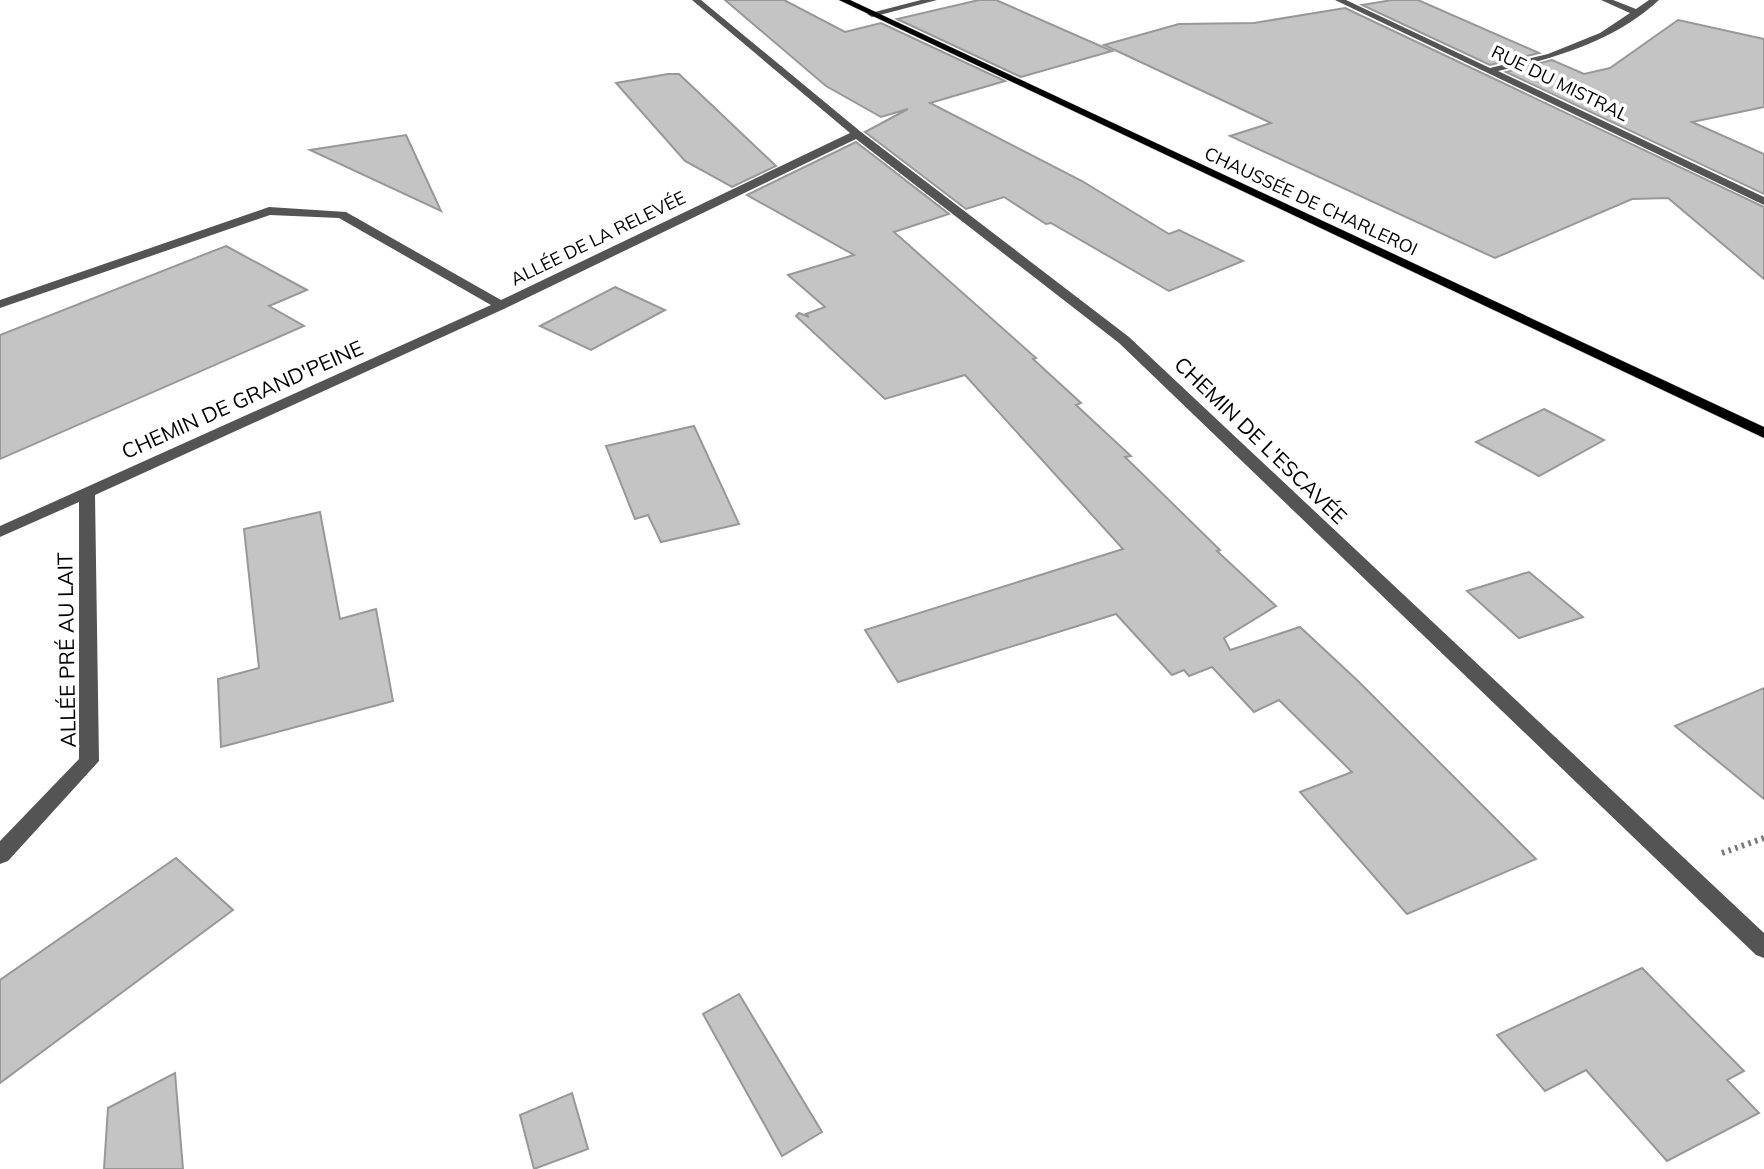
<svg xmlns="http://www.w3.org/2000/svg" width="1764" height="1169" font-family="Mulish,sans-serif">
	<rect width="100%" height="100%" fill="#fff"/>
	<g fill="#c4c4c4" stroke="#989898" stroke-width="2">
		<polygon points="725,0 784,0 845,32 881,23 1005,81 930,103 1082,181 1169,234 1179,230 1243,261 1169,291 1051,223 1046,224 1004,197 966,209 865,132 908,109 881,117 826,86"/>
		<polygon points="979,0 996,0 1112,51 1021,77 897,19"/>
		<polygon points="1392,0 1418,0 1539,53 1490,65 1362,5"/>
		<polygon points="1345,8 1764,207 1764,279 1668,198 1632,199 1495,258 1230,136 1271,123 1104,45 1179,24 1254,23"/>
		<polygon points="1678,20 1764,39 1764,107 1692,122 1764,154 1764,194 1506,72 1552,60 1584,74 1610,68"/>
		<polygon points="668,74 679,74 776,166 732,187 685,161 616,83"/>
		<polygon points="406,135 441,211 310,150"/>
		<polygon points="856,142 949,214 894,232 1036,358 1033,359 1081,403 1076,405 1131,456 1125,457 1220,550 1217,551 1276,606 1224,638 1230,650 1300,627 1358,681 1536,859 1407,914 1300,792 1352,772 1279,700 1254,712 1212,667 1189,676 1184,670 1172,675 1116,614 898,682 865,630 1123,549 965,375 885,399 796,316 799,313 809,317 806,314 825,307 788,275 854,255 747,195"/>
		<polygon points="226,246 307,290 269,306 304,326 0,459 0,335"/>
		<polygon points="615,287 665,310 591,350 540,326"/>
		<polygon points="1544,409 1604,440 1539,476 1476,442"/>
		<polygon points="694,426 739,524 661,542 648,515 635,519 606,446"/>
		<polygon points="320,512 340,619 376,609 393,701 221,747 218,679 259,668 244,529"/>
		<polygon points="1529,572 1583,617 1519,638 1467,591"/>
		<polygon points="1764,688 1764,799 1675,726"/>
		<polygon points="176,858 233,910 0,1083 0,980"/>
		<polygon points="1642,968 1744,1071 1727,1080 1759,1113 1667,1161 1586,1070 1545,1091 1497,1035"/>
		<polygon points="739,994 822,1132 782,1156 703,1014"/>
		<polygon points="175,1073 183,1169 104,1169 108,1108"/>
		<polygon points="572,1093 588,1149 534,1169 520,1115"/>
	</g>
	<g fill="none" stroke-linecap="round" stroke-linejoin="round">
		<g stroke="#dbdbdb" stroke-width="1">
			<polygon id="major" points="839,0 850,0 1764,427 1764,438"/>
		</g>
		<polyline stroke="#767676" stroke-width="6" stroke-dasharray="2.5 4.5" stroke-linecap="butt" points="1722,853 1764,838"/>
		<g fill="#545454" fill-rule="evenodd">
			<polygon points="692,0 701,0 861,132 1129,337 1764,933 1764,958 1756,955 1119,343 856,139 506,308 95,495 99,761 8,861 0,864 0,841 79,759 79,502 0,537 0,526 491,305 339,218 270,215 0,308 0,300 269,207 346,212 501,300 850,133"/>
			<polygon points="921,0 937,0 872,17 867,14"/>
			<path d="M1335 0H1346L1490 68 1548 54 1600 33 1630 13 1601 0H1613L1636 9 1649 0H1659C1615 41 1556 58 1498 71L1764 197V205Z"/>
		</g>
		<use href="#major" fill="#000" fill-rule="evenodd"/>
	</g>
	<g text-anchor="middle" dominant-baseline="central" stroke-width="7" stroke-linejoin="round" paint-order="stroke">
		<g font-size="18" fill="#000" stroke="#fff">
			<text transform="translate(1560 83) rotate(26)">RUE DU MISTRAL</text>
			<text transform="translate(1311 201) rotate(25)">CHAUSSÉE DE CHARLEROI</text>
			<text transform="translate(598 238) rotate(-26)">ALLÉE DE LA RELEVÉE</text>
		</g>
		<g font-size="21" fill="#000" stroke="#fff">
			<text transform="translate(242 399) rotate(-24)">CHEMIN DE GRAND'PEINE</text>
			<text transform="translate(1261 440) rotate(44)">CHEMIN DE L'ESCAVÉE</text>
			<text transform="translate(66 650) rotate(-91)">ALLÉE PRÉ AU LAIT</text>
		</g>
	</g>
</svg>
